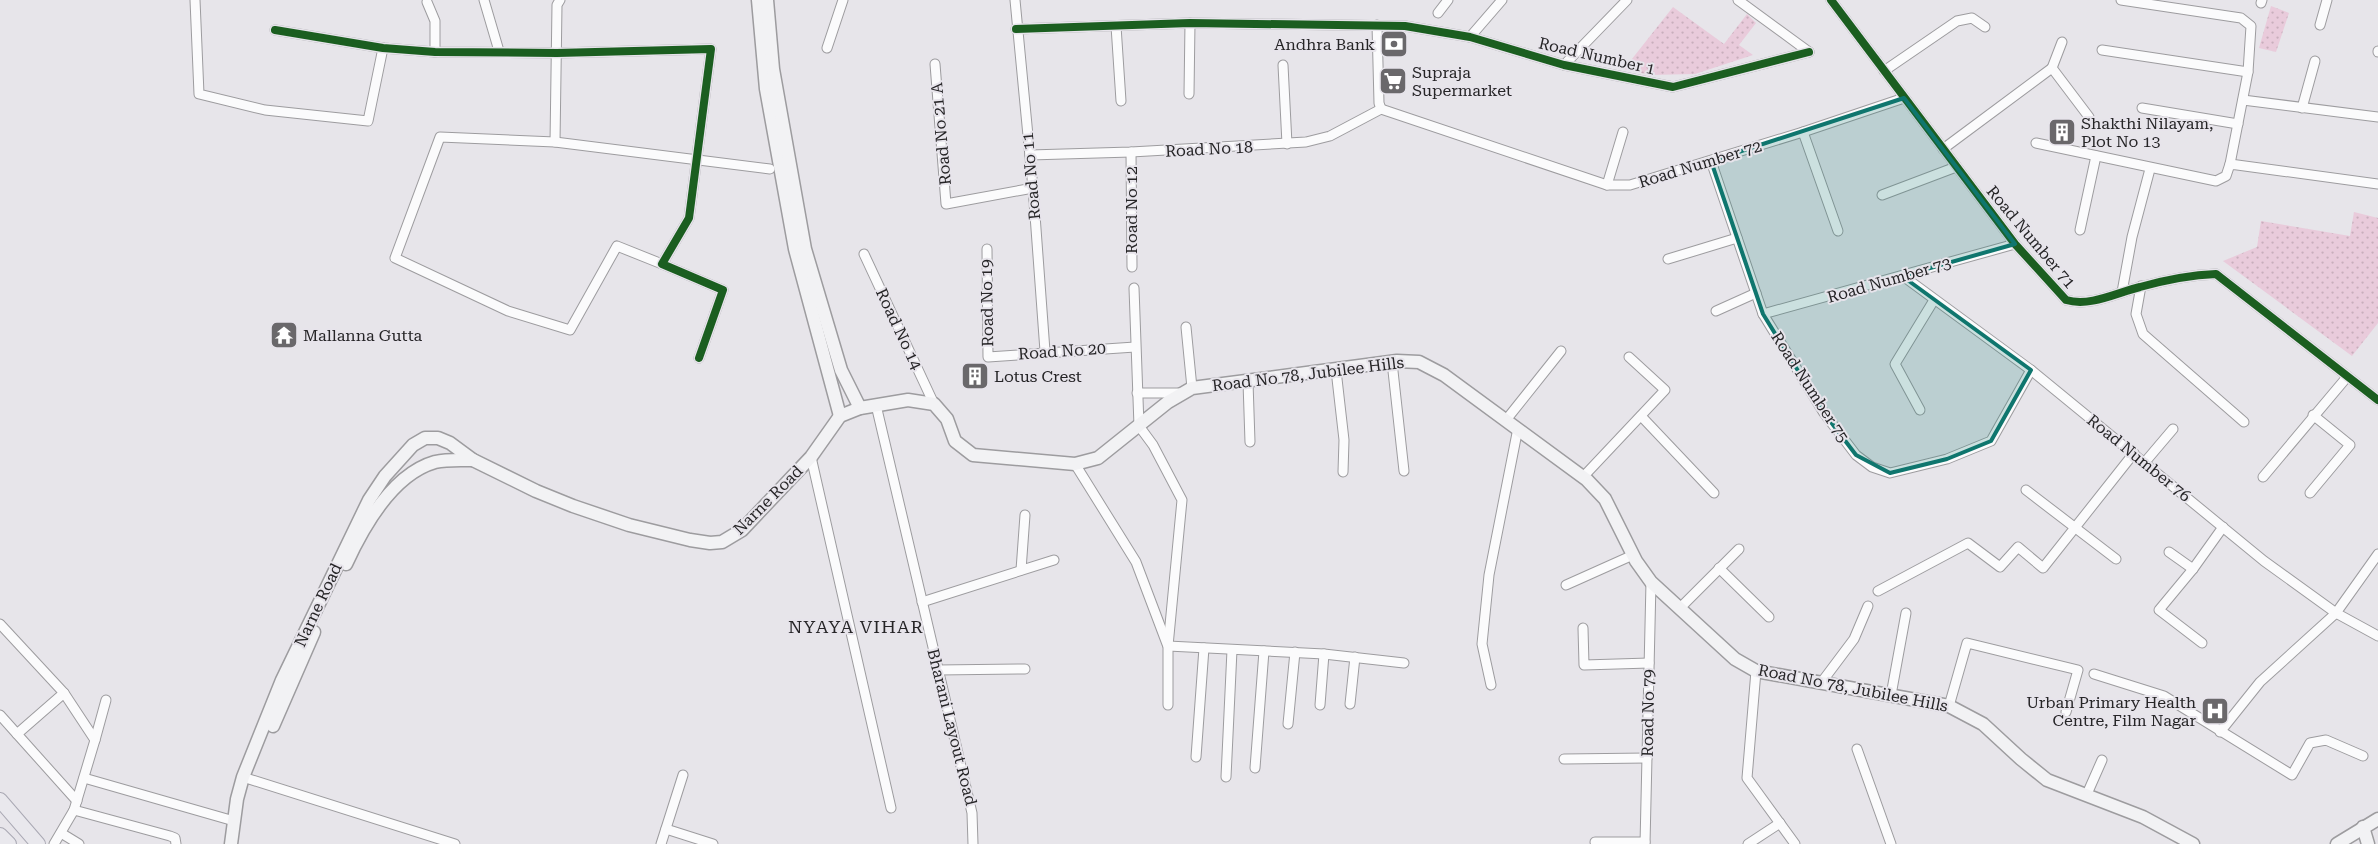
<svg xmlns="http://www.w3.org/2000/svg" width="2378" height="844" font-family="'Roboto Serif',serif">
	<defs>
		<pattern id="park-dots" width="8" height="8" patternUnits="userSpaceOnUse" patternTransform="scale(1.25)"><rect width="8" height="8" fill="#e9cbdb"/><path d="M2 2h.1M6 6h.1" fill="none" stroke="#c8aebc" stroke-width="1.8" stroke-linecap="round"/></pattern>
	</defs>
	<rect width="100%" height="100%" fill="#e7e5ea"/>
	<g fill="url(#park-dots)">
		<polygon points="2271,6 2289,13 2276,52 2259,48"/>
		<polygon points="1673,7 1724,44 1747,14 1756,23 1739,45 1753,55 1695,74 1650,75 1624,69"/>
		<polygon points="2354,212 2378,218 2378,323 2352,356 2223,261 2257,247 2261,221 2350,236"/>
	</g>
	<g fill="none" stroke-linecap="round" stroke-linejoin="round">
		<g stroke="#9d9c9f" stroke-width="11">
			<g id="street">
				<polyline points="195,0 199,94 265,110 368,121 383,48"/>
				<polyline points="484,0 499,51"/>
				<polyline points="1015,0 1033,188 1045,351"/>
				<polyline points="1738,0 1809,52"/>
				<path d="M1831 0 2015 244 2066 300C2090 307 2116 293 2140 287 2165 280 2190 275 2216 274L2378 400"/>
				<polyline points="2121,0 2241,18 2251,26 2248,72 2230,164"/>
				<polyline points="427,2 435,21 435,52"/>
				<polyline points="2261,3 2262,0"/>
				<polyline points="1438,13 1448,0"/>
				<polyline points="1377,25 1379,103 1381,109"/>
				<polyline points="2320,25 2327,0"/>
				<polyline points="1116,26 1121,101"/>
				<polyline points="1016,29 1190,23 1405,26 1470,37 1564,65 1673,87 1809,52"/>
				<polyline points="275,30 383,48 435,52 557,53 711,49 689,218 662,264 723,290 699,358"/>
				<polyline points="1470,37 1502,0"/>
				<polyline points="827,48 843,0"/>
				<polyline points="2102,50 2248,72"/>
				<polyline points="2378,52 2378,51"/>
				<polyline points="935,64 946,204 1033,188"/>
				<polyline points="1283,65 1287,144"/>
				<polyline points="1564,65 1627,0"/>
				<polyline points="2052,68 2062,42"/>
				<polyline points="1884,71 1957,21 1972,18 1985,27"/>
				<polyline points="1189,94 1190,23"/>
				<polyline points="2243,100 2378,117"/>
				<polyline points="2142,108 2238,124"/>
				<polyline points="2302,108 2315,61"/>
				<polyline points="1381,109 1607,185 1630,185 1803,132 1904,98"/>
				<polyline points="1803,132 1838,231"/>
				<polyline points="555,142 557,5 560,0"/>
				<polyline points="2036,143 2216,181 2226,176 2230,164 2378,184"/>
				<polyline points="1943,149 2052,68 2089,117"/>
				<polyline points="1131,152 1132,267"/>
				<polyline points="1030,155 1131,152 1306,142 1330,136 1381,109"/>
				<polyline points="1711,161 1763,314 1824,413 1856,455 1872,467 1890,473 1947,459 1991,441 2031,370"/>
				<polyline points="1607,185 1623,132"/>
				<polyline points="1882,195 1956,167"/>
				<polyline points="2080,230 2096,156"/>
				<polyline points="987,249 988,357 1135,347"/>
				<polyline points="864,254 934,404"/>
				<polyline points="1668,259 1737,238"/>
				<polyline points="662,264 617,246 570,330 508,311 395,258 440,137 555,142 770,169"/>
				<polyline points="1903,276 2031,370 2264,561 2336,613 2378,636"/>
				<polyline points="2141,286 2136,314 2143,334 2244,422"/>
				<polyline points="1134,288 1139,426 1153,445 1182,500 1168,646 1168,705"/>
				<polyline points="2122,292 2132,237 2150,169"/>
				<polyline points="1716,311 1756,293"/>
				<polyline points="1763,314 2015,244"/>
				<polyline points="1186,327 1192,388"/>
				<polyline points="1392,362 1404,471"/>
				<polyline points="1336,370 1344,440 1343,472"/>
				<polyline points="1248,382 1250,442"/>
				<polyline points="1137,393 1182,393"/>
				<polyline points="876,405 972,813 973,844"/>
				<polyline points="1920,410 1895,364 1934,300"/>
				<polyline points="1641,416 1714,493"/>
				<polyline points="1506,420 1561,351"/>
				<polyline points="811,457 891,808"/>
				<polyline points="2145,462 2173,429"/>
				<polyline points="1075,464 1136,562 1167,644"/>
				<polyline points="1583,477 1665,390 1629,357"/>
				<polyline points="2263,477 2347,377"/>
				<polyline points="2026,490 2116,559"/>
				<polyline points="2310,493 2350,445 2313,415"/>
				<polyline points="2169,552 2193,569"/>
				<polyline points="1719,568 1769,617"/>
				<polyline points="1021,570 1025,515"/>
				<polyline points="1566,585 1633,555"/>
				<polyline points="1878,591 1968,543 2000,567 2018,547 2043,568 2134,453"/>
				<polyline points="922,602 1054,560"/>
				<polyline points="1680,608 1739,549"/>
				<polyline points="0,624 64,693 95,740 74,810 54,844"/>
				<polyline points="1583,628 1584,665 1649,663"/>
				<polyline points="2202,643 2159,610 2193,569 2223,527"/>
				<polyline points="1168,646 1324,654 1404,663"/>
				<polyline points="938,670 1025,669"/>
				<polyline points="1756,671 1747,778 1795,844"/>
				<polyline points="2094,674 2164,696 2292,775 2310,743 2326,740 2363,756"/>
				<polyline points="1821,683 1854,639 1868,606"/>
				<polyline points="1491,685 1482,644 1489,575 1518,428"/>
				<polyline points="64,693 17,734 77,801"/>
				<polyline points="1891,695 1906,613"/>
				<polyline points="1350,704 1355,657"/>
				<polyline points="1320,705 1324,654"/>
				<polyline points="1949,706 1967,643 2078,670 2066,712"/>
				<polyline points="0,715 17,734"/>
				<polyline points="1288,724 1295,652"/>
				<polyline points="2220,732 2260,682 2336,613 2378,554"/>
				<polyline points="95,740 106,700"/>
				<polyline points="1857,749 1891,844"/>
				<polyline points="1196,757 1204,648"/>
				<polyline points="1564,759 1647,758"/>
				<polyline points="1255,768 1264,651"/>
				<polyline points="1226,777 1232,650"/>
				<polyline points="84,778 234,821"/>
				<polyline points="249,779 455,844"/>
				<polyline points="2087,794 2102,760"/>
				<polyline points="74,810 170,836 175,838 176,844"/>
				<polyline points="666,829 713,844"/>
				<polyline points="61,833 79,844"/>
				<polyline points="1595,842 1645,842"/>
				<polyline points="661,844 683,775"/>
				<polyline points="1645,844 1651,582"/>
				<polyline points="1748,844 1780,823"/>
			</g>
		</g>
		<g stroke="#9d9c9f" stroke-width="15">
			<g id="secondary">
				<polyline points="758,0 766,89 795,249 840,416"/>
				<polyline points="767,0 773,69 805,249 841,370 860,408"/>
				<path d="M346 564C363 527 393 474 435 462 448 459 460 460 473 460"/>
				<polyline points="273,726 314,632"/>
				<polyline points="2363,827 2368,844"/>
				<polyline points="231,844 237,799 243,777 282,680 369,500 385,476 413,445 425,438 438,438 450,443 473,460 536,491 573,506 629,525 690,540 710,543 722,542 742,530 811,457 840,416 860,408 908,400 934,404 947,419 955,441 973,455 1075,464 1098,458 1168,402 1192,388 1397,361 1419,362 1444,375 1587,480 1605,499 1636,561 1651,582 1735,659 1756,671 1949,706 1983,724 2021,759 2047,780 2143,817 2193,844"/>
				<polyline points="2337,844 2378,819"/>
			</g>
		</g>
		<g stroke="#a9a8b3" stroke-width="16">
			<g id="primary">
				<polyline points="0,800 38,844"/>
				<polyline points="0,835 9,844"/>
			</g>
		</g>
		<use href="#street" stroke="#fbfbfc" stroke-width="9"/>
		<use href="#secondary" stroke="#f2f2f4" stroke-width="12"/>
		<use href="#primary" stroke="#e9e8ed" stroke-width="14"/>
		<g stroke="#e7e4eb" stroke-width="11">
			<g id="cycleway">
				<path d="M1831 0 2015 244 2066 300C2090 307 2116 293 2140 287 2165 280 2190 275 2216 274L2378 400"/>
				<polyline points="1016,29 1190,23 1405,26 1470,37 1564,65 1673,87 1809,52"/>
				<polyline points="275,30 383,48 435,52 557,53 711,49 689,218 662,264 723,290 699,358"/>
			</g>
		</g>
		<use href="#cycleway" stroke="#1b5e20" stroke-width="8"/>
	</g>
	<path fill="#0f766e" fill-opacity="0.2" stroke="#0f766e" stroke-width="4" stroke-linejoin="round" d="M1904 98 2015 244 1902 276 2031 370 1991 441 1947 459 1890 473 1856 455 1824 413 1763 314 1711 161Z"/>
	<defs>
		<g id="bank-square" transform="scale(1.4375)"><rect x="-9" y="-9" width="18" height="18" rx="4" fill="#6a686b" stroke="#e7e4eb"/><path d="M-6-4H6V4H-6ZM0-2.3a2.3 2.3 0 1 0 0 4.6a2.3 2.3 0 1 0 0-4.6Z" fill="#fff"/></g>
		<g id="supermarket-square" transform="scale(1.4375)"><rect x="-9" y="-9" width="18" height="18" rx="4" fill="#6a686b" stroke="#e7e4eb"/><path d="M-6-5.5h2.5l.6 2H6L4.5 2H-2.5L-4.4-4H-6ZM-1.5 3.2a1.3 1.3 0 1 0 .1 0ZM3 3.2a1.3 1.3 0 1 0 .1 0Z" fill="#fff"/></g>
		<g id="building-square" transform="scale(1.4375)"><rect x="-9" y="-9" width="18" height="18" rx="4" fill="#6a686b" stroke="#e7e4eb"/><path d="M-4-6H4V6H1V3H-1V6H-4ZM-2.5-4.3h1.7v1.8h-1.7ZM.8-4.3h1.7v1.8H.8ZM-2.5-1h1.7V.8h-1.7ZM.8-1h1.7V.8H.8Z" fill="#fff"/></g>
		<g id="temple-square" transform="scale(1.4375)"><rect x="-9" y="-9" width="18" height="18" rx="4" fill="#6a686b" stroke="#e7e4eb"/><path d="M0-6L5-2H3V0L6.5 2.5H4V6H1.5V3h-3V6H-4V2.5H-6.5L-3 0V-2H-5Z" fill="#fff"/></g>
		<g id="hospital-square" transform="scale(1.4375)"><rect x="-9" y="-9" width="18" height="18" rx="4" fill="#6a686b" stroke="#e7e4eb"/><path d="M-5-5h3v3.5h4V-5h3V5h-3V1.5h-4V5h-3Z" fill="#fff"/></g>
	</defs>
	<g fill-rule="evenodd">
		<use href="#bank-square" x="1394" y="44"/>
		<use href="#supermarket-square" x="1393" y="81"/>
		<use href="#building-square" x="2062" y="132"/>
		<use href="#temple-square" x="284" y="335"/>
		<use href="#building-square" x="975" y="376"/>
		<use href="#hospital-square" x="2215" y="711"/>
	</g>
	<g text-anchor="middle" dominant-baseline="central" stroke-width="4" stroke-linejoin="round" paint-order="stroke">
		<g font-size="16" fill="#262527" stroke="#e7e4eb" text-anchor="start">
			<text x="1375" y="44" text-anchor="end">Andhra Bank</text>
			<text x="1412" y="72">Supraja<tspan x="1412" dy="18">Supermarket</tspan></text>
			<text x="2081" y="123">Shakthi Nilayam,<tspan x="2081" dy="18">Plot No 13</tspan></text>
			<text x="303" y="335">Mallanna Gutta</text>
			<text x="994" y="376">Lotus Crest</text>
			<text x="2196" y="702" text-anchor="end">Urban Primary Health<tspan x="2196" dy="18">Centre, Film Nagar</tspan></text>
		</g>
		<g font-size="16" fill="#262527" stroke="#e7e4eb">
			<text transform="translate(1597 56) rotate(13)">Road Number 1</text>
			<text transform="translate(941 134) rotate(-95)">Road No 21 A</text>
			<text transform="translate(1209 149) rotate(-3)">Road No 18</text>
			<text transform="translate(1700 164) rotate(-17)">Road Number 72</text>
			<text transform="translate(1031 176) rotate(-95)">Road No 11</text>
			<text transform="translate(1131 210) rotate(-90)">Road No 12</text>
			<text transform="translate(2031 237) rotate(50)">Road Number 71</text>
			<text transform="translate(1889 280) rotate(-16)">Road Number 73</text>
			<text transform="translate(987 303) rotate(-91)">Road No 19</text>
			<text transform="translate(899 329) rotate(65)">Road No 14</text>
			<text transform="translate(1062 351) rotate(-4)">Road No 20</text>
			<text transform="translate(1308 374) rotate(-7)">Road No 78, Jubilee Hills</text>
			<text transform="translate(1810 387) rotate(57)">Road Number 75</text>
			<text transform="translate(2139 458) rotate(39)">Road Number 76</text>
			<text transform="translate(768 500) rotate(-45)">Narne Road</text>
			<text transform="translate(318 605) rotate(-65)">Narne Road</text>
			<text transform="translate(1853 688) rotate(11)">Road No 78, Jubilee Hills</text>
			<text transform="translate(1648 713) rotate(-89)">Road No 79</text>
			<text transform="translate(952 727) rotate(76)">Bharani Layout Road</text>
		</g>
		<g font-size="18" letter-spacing="1" fill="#262527" stroke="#e7e4eb">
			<text x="856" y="626">NYAYA VIHAR</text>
		</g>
	</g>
</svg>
